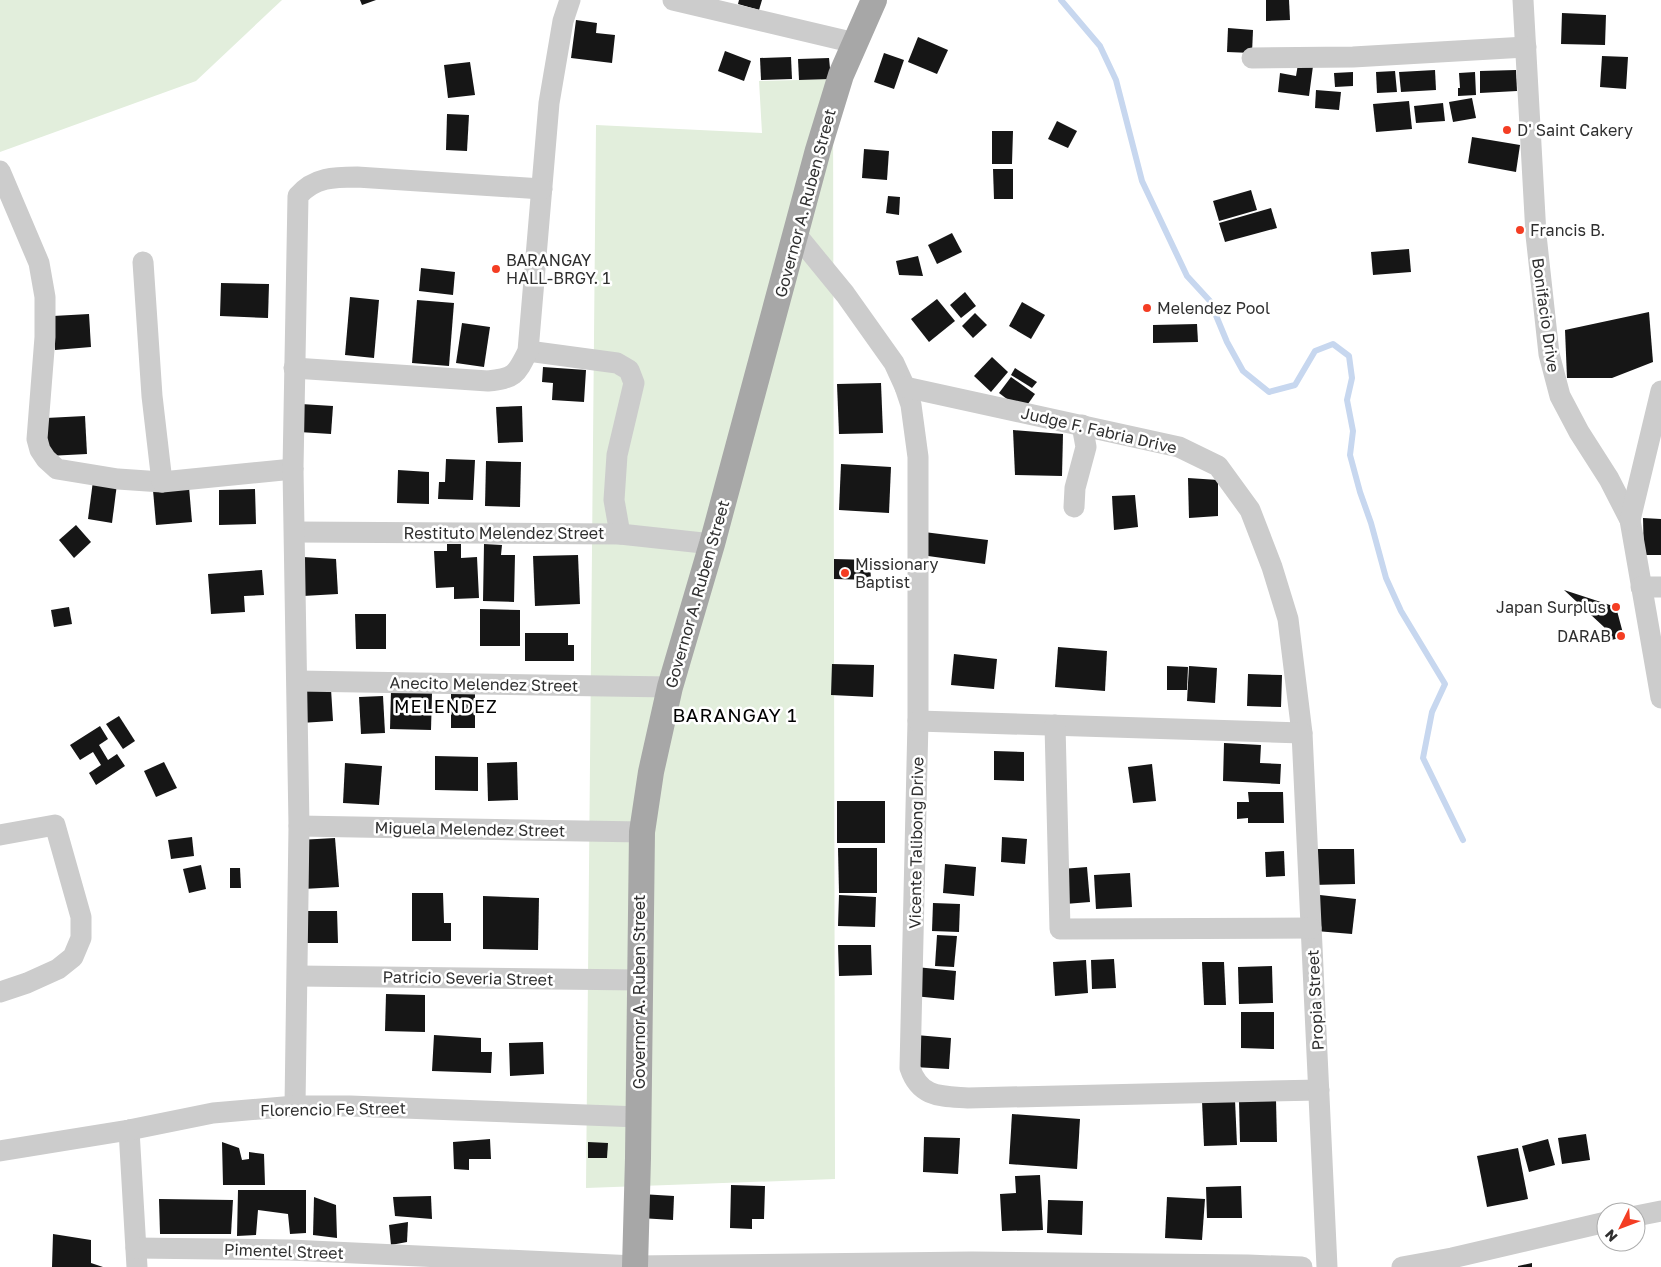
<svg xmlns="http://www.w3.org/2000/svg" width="1661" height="1267" font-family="'Golos Text',sans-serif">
	<rect width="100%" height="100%" fill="#fff"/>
	<g fill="#e2eedc">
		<polygon points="0,0 282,0 196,81 0,152"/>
		<polygon points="833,79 835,1179 586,1188 596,125 762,133 759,81"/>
	</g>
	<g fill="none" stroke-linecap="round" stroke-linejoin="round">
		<polyline stroke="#c7d7ef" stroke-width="6" points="1061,0 1100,46 1116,80 1142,181 1187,276 1210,301 1227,342 1243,371 1269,392 1295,385 1315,351 1333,344 1349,356 1352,378 1347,400 1353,431 1350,455 1360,492 1371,523 1386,578 1401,611 1445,684 1432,712 1423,758 1463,840"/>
	</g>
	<g fill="#161616">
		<polygon points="360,0 376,0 362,5"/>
		<polygon points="739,0 762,0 759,10 738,4"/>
		<polygon points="1266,0 1289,0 1290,20 1266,21"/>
		<polygon points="1562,13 1606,15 1605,45 1561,44"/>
		<polygon points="576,20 597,23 596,33 615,35 612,63 571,58"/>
		<polygon points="1228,28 1253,30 1252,53 1227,52"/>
		<polygon points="918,37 948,50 937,74 908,62"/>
		<polygon points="725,51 751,61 744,81 718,71"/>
		<polygon points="884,53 904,60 894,89 874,82"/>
		<polygon points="1602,56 1628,57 1626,89 1600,87"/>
		<polygon points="791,57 792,79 761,80 760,58"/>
		<polygon points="829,58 831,79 799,80 798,59"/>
		<polygon points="470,62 475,95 448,98 444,65"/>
		<polygon points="1298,64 1313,66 1309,96 1278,92 1280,73 1296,76"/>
		<polygon points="1435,70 1436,90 1401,92 1399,72"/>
		<polygon points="1516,70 1517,91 1480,93 1480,71"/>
		<polygon points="1395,71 1397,92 1377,93 1376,72"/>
		<polygon points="1353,72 1353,86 1335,87 1334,73"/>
		<polygon points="1475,72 1476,95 1458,96 1458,88 1460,88 1459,73"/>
		<polygon points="1316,90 1341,92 1339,110 1315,108"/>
		<polygon points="1472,98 1476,118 1453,122 1449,102"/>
		<polygon points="1409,101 1412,129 1376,132 1373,104"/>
		<polygon points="1443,103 1445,121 1416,123 1414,106"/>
		<polygon points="447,114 469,115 467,151 446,150"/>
		<polygon points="1057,121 1077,131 1068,148 1048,139"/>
		<polygon points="992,131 1013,131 1012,164 992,164"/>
		<polygon points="1472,137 1520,145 1516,172 1468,163"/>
		<polygon points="864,149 889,151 887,180 862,178"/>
		<polygon points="993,169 1013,169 1013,199 994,199"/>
		<polygon points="1251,190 1257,210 1219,221 1213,201"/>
		<polygon points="888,196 900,197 899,215 886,213"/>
		<polygon points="1271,208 1277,228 1225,242 1219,223"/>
		<polygon points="952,233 962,252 937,264 928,245"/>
		<polygon points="1409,249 1411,272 1373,275 1371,252"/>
		<polygon points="918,256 923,276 899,275 896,261"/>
		<polygon points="421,268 455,272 453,295 419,291"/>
		<polygon points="221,283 269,284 268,318 220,316"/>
		<polygon points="965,292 976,306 961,318 950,305"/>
		<polygon points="350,297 379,300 374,358 345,355"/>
		<polygon points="937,299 955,321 929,342 911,319"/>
		<polygon points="417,300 454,303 449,366 412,363"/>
		<polygon points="1022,302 1045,315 1031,339 1009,326"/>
		<polygon points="1649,312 1653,362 1612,378 1567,378 1565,330"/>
		<polygon points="975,313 987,325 973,338 962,326"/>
		<polygon points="89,314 91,347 55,350 53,316"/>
		<polygon points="462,323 490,327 484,367 456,363"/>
		<polygon points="1197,324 1198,342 1153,343 1153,325"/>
		<polygon points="992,357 1008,372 991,392 974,376"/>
		<polygon points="543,367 586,370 584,402 552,400 553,383 542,382"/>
		<polygon points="1015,368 1037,382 1032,388 1011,375"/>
		<polygon points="1011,377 1035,394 1023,411 999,393"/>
		<polygon points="881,383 883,433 839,434 837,384"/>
		<polygon points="301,404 333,406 331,434 299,432"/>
		<polygon points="522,406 523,442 498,443 496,407"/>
		<polygon points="85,416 87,454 48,456 46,418"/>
		<polygon points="1013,430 1063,434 1062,476 1015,475"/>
		<polygon points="446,459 475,460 473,500 438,499 439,482 445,482"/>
		<polygon points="486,461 521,462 520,507 485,506"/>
		<polygon points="841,464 891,467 889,513 839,510"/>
		<polygon points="398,470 429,472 429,504 397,503"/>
		<polygon points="1188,478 1218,480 1218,516 1189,518"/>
		<polygon points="93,481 117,484 112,523 88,519"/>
		<polygon points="189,487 192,522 156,525 153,490"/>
		<polygon points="255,489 256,524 219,525 219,490"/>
		<polygon points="1135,495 1138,527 1114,530 1112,496"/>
		<polygon points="1643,518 1661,519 1661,555 1644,555"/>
		<polygon points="76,525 91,542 74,558 59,540"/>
		<polygon points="924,532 988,540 985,564 921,555"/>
		<polygon points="447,544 461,544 461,558 477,557 479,598 454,599 454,587 436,588 434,551 447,551"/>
		<polygon points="484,544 502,545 501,555 515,555 514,602 483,601"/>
		<polygon points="578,555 580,604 535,606 533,556"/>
		<polygon points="303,557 336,559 338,594 303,596"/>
		<polygon points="834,559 870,560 871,580 834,579"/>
		<polygon points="262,570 264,595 244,596 245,612 211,614 208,574"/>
		<polygon points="1564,590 1616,607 1624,637 1607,641 1604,627"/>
		<polygon points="69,607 72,624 54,627 51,610"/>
		<polygon points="480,609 520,610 520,646 480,646"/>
		<polygon points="355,614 386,614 386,649 356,649"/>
		<polygon points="525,633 568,633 568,645 574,645 574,661 525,661"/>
		<polygon points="1058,647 1107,651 1105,691 1055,687"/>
		<polygon points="954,654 997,659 994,689 951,685"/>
		<polygon points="832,664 874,665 873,697 831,695"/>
		<polygon points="1167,666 1188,667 1187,690 1167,690"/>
		<polygon points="1189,666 1217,668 1215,703 1187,701"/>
		<polygon points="1248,674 1282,675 1281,707 1247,706"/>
		<polygon points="331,689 333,721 300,723 298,691"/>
		<polygon points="391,691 432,693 431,730 390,729"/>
		<rect x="451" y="694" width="24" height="34"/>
		<polygon points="383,696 385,733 361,734 359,697"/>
		<polygon points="119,716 135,741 123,749 106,724"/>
		<polygon points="100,726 108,739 99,745 108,760 117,754 125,766 96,785 89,773 101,765 93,752 80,760 70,745"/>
		<polygon points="1224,743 1261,745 1260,763 1281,764 1280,784 1223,781"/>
		<polygon points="994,751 1024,752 1024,781 994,780"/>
		<polygon points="435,756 478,757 478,791 435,790"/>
		<polygon points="164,762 177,788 156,797 144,771"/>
		<polygon points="517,762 518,800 488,801 487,763"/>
		<polygon points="345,763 382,766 379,805 343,803"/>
		<polygon points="1152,764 1156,801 1133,803 1128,767"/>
		<polygon points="1248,792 1283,792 1284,823 1248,823 1248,818 1237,819 1237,802 1249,802"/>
		<rect x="837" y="801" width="48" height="42"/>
		<polygon points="192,837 194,856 171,859 168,840"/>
		<polygon points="1002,837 1027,839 1025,864 1001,862"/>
		<polygon points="335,838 339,887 303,889 299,840"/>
		<polygon points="838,848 877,848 877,893 839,893"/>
		<polygon points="1312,849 1354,849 1355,884 1312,885"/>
		<polygon points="1284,851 1285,876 1266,877 1265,852"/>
		<polygon points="945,864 976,867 974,896 943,893"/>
		<polygon points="201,865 206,889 189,893 183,869"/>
		<polygon points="1087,867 1090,902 1065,904 1062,869"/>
		<polygon points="230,868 240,868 241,888 230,888"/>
		<polygon points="1130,873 1132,907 1096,909 1094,875"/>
		<polygon points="412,893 443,893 444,923 451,923 451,941 412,941"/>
		<polygon points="839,895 876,897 875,927 838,926"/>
		<polygon points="1320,895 1356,899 1352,934 1316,931"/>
		<polygon points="483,896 539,898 538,950 483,949"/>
		<polygon points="933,903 960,904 959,932 932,931"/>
		<polygon points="306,911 337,911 338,943 306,943"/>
		<polygon points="937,935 957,936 954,967 935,966"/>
		<polygon points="838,945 871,945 872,975 839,976"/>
		<polygon points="1114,959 1116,988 1092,989 1091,960"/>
		<polygon points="1086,960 1088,993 1055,996 1053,962"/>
		<polygon points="1202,962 1224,962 1226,1005 1204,1005"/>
		<polygon points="1272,966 1273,1003 1239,1004 1238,967"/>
		<polygon points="916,967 956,971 954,1000 914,996"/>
		<polygon points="386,994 425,995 425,1032 385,1031"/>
		<polygon points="1241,1012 1274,1012 1274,1049 1241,1048"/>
		<polygon points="434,1035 481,1038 481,1052 492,1052 491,1073 432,1071"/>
		<polygon points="916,1035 951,1038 949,1069 914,1067"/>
		<polygon points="543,1042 544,1074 510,1076 509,1043"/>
		<polygon points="1235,1100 1237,1145 1204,1146 1202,1101"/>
		<polygon points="1276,1100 1277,1142 1240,1142 1239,1101"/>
		<polygon points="1012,1114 1080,1119 1077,1169 1009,1164"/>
		<polygon points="1586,1134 1590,1160 1562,1164 1558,1138"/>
		<polygon points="924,1137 960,1138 958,1174 923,1172"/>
		<polygon points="490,1139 491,1159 469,1159 469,1170 454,1169 453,1142"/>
		<polygon points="1548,1139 1555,1165 1529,1172 1522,1146"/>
		<polygon points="222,1142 239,1148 242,1160 249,1159 249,1152 264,1154 265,1185 223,1185"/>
		<polygon points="588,1142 608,1143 607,1158 588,1158"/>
		<polygon points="1518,1148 1528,1199 1487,1207 1477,1156"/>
		<polygon points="1040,1175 1043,1230 1002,1231 1000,1194 1016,1193 1015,1176"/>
		<polygon points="731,1185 765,1186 764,1219 752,1219 752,1229 730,1228"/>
		<polygon points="1241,1186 1242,1218 1207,1218 1206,1187"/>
		<polygon points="238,1190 306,1190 306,1233 290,1234 288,1214 258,1210 256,1235 237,1236"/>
		<polygon points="641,1194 674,1196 673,1220 640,1218"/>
		<polygon points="431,1196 432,1219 395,1216 393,1197"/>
		<polygon points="314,1197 336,1205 337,1238 313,1235"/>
		<polygon points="1167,1197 1205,1199 1202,1240 1165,1238"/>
		<polygon points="159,1199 233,1200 231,1234 160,1234"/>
		<polygon points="1048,1200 1083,1201 1082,1235 1047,1233"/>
		<polygon points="408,1222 407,1242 391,1245 389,1225"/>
		<polygon points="53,1234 91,1240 91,1263 103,1267 52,1267"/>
		<polygon points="1532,1263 1532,1267 1518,1267 1518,1266"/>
	</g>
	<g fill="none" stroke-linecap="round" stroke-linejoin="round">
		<g stroke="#ccc" stroke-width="21">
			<polyline points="673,0 855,43"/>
			<polyline points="1523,0 1536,235 1549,354 1560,396 1579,432 1609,479 1630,520 1661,698"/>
			<polyline points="1252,58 1353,57 1526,47"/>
			<polyline points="0,171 39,263 45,297 45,337 37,439 40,450 46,459 57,469 118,479 162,482 293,469"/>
			<path d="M795 233 845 294 894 363 905 387 911 405 918 457V721L910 1068C920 1098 941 1096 968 1098L1319 1090"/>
			<polyline points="143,262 152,396 162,482"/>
			<polyline points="528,351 617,363 629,370 634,383 617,455 614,500 620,534"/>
			<path d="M294 368 488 381C515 378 516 375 528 351L549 103 563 21 570 0"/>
			<polyline points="905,387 1179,447 1218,466 1250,510 1272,567 1288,619 1302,733 1327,1267"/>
			<polyline points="1074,507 1075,488 1086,447 1082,425"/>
			<polyline points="1630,520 1661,391"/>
			<polyline points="295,532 620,534 712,544"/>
			<polyline points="1641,587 1661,587"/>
			<polyline points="298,681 670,687"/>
			<polyline points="918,721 1302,733"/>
			<polyline points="1055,725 1060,929 1311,928"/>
			<polyline points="299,826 642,832"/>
			<polyline points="0,835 55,825 81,917 81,938 73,957 58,969 27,983 0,992"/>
			<polyline points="298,976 639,980"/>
			<path d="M295 1106 299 826 293 469 298 196C314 177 335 177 357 177L542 189"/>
			<polyline points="129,1130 137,1267"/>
			<polyline points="0,1151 129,1130 213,1113 295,1106 350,1106 639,1117"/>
			<polyline points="1636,1216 1661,1211"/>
			<polyline points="136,1248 290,1250 635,1266 972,1262 1248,1265 1302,1267"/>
			<polyline points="1402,1267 1452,1258 1606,1222"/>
		</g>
		<polyline stroke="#a7a7a7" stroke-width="26" points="635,1267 638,1158 642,832 651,772 670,687 712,544 818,150 841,75 874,0"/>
	</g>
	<g fill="#f43d23" stroke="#fff" stroke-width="2">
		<circle cx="1507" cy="130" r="5"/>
		<circle cx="1520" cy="230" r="5"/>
		<circle cx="496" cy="269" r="5"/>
		<circle cx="1147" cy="308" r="5"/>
		<circle cx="845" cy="573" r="5"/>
		<circle cx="1616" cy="607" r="5"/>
		<circle cx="1621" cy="636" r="5"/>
	</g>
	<g text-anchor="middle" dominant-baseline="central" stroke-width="5" stroke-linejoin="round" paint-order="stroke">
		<g font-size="16" fill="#2f2f2f" stroke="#fff" text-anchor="start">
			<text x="1517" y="130">D' Saint Cakery</text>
			<text x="1530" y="230">Francis B.</text>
			<text x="506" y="260">BARANGAY<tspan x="506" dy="18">HALL-BRGY. 1</tspan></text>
			<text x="1157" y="308">Melendez Pool</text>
			<text x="855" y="564">Missionary<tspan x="855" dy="18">Baptist</tspan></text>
			<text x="1606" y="607" text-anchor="end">Japan Surplus</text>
			<text x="1611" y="636" text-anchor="end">DARAB</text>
		</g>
		<g font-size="16" fill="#2f2f2f" stroke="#fff">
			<text transform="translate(805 203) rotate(-75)">Governor A. Ruben Street</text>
			<text transform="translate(1546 315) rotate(82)">Bonifacio Drive</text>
			<text transform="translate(1099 430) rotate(13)">Judge F. Fabria Drive</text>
			<text x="504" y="533">Restituto Melendez Street</text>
			<text transform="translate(697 594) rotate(-74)">Governor A. Ruben Street</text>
			<text transform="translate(484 684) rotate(1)">Anecito Melendez Street</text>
			<text transform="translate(470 829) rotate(1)">Miguela Melendez Street</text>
			<text transform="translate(916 843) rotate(-89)">Vicente Talibong Drive</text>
			<text transform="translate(468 978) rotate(1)">Patricio Severia Street</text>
			<text transform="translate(639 992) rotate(-90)">Governor A. Ruben Street</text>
			<text transform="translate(1315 1000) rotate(-93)">Propia Street</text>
			<text transform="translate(333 1109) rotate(-1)">Florencio Fe Street</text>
			<text transform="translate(284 1251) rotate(2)">Pimentel Street</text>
		</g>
		<g font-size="18" letter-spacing="1" fill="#000" stroke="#fff">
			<text x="446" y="706">MELENDEZ</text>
		</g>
		<g font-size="19" letter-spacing="1" fill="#000" stroke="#fff">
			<text x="735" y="714">BARANGAY 1</text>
		</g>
	</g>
	<g transform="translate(1621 1227) rotate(228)"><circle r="24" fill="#ffffff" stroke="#acacac"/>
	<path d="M0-4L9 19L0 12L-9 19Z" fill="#f43d23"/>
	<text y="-8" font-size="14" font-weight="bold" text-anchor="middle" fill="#2f2f2f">N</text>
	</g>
</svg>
